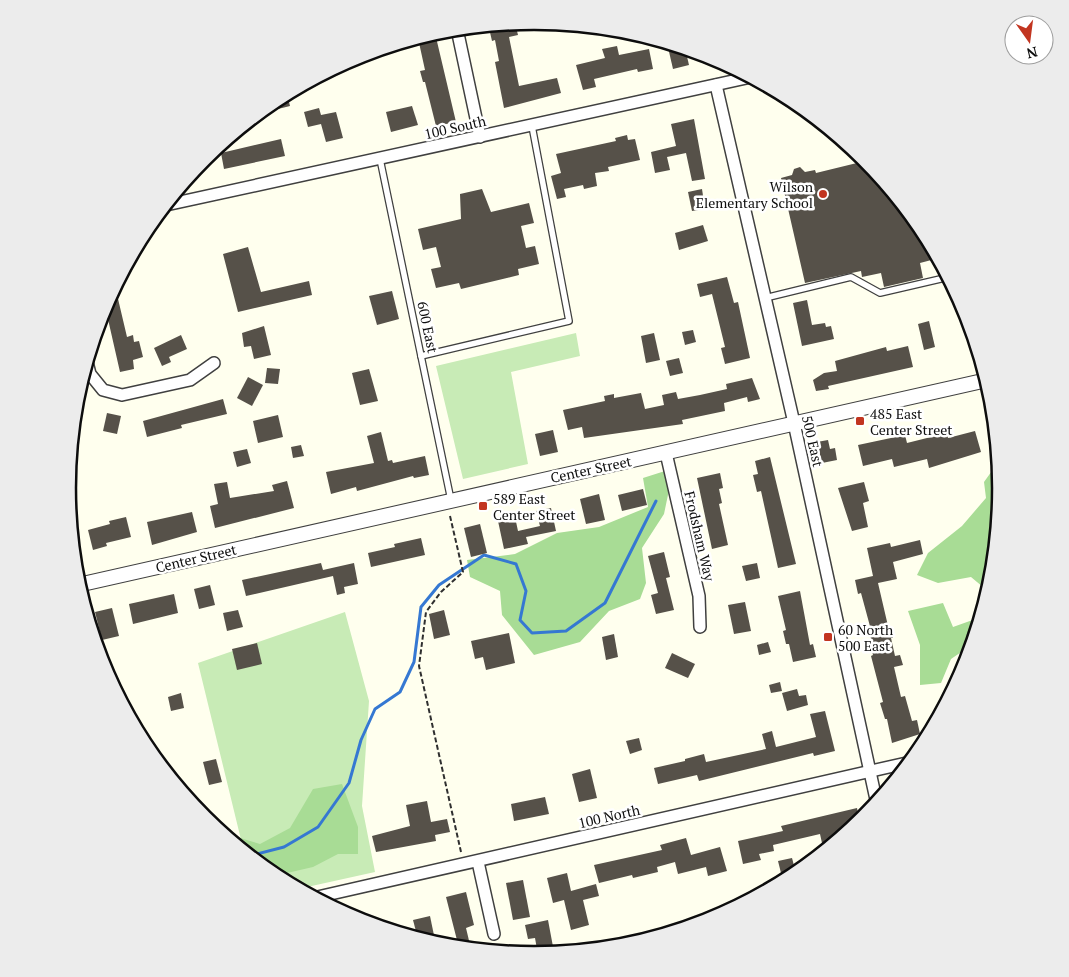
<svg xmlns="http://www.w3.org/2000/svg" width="1069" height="977" font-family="'PT Serif',serif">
	<rect width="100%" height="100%" fill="#ffe"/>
	<g fill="#c8ebb6">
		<polygon points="576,333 580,356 511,372 528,464 463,479 436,366"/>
		<polygon points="345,612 369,701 362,806 375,872 298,889 275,877 244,852 198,663"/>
	</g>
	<g fill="#a8dc95">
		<polygon points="994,468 1000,469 1002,489 993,580 989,592 971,577 938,583 917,575 928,553 962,526 986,498 984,482"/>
		<polygon points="665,471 669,490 664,514 642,548 646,583 640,599 609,611 580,642 534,655 502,615 500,591 470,577 467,560 515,554 557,533 599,527 648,507 643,478"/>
		<polygon points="943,603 953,627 981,617 973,644 951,659 941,683 920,685 920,645 908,611"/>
		<polygon points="342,784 358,827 358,854 338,854 313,867 274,876 220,832 260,844 290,828 313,789"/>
	</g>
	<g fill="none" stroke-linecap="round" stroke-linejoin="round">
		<polyline stroke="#3578d2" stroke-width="3" points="249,856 284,847 318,827 349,783 361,740 375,709 400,692 414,662 421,607 439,585 484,555 516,564 526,591 520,620 532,633 566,631 605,603 656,501"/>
	</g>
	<g fill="#565149">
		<polygon points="515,23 518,35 509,37 519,86 557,78 561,93 504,108 495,62 499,61 495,40 492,41 489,28"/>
		<polygon points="435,33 456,122 436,126 425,82 423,82 420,71 425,70 418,38"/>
		<polygon points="667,43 685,48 689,65 673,69"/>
		<polygon points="617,46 619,55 649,49 653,69 638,72 637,69 594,79 596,87 583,90 576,65 605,58 602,49"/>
		<polygon points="287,94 290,106 278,109 276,100"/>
		<polygon points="412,106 418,125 391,132 386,112"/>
		<polygon points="319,108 321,115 336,112 343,138 326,142 321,124 308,127 304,112"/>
		<polygon points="694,119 705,179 692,181 686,153 667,157 670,170 655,173 651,152 676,146 671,124"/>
		<polygon points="627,135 628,140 635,139 640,160 608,167 609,171 595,173 597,186 584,189 583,185 564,189 566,197 557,199 551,176 561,173 556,154 616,141 615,138"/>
		<polygon points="281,139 285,156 224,169 221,153"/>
		<polygon points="861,155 923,229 939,258 920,263 923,278 884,287 881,273 862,277 861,271 805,283 781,178 792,175 794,169 800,167 805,172 815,170 816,173 861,162"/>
		<polygon points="482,189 491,212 529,203 534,223 521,226 526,248 535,246 539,264 518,269 519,275 461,289 459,283 436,288 431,269 441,267 436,247 423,250 418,229 461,219 460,194"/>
		<polygon points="702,189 705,209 692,211 688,192"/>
		<polygon points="703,225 708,241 679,250 675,233"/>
		<polygon points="248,247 261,292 309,281 312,295 238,312 223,254"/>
		<polygon points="727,277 734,303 738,302 750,358 725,364 721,348 725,347 712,294 700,297 697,284"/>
		<polygon points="115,286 127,337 133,335 134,342 139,341 143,357 133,360 134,369 120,372 105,306"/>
		<polygon points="392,291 399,319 377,325 369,296"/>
		<polygon points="807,300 812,325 825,323 826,327 831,326 834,339 802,346 793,303"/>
		<polygon points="929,321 935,347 924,350 918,324"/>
		<polygon points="264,326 271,355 254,359 251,346 244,347 242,333"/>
		<polygon points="693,330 696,342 685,345 682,332"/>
		<polygon points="654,333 660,360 646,363 641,336"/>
		<polygon points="181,335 187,349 169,357 171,362 162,366 154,348"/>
		<polygon points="908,346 913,367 828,386 829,389 816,391 813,380 824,373 837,371 835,361 886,347 887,351"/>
		<polygon points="679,358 683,373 670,376 666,361"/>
		<polygon points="267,368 280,369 278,384 265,383"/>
		<polygon points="369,369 378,401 360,405 352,373"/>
		<polygon points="248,377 263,385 252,406 237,398"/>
		<polygon points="752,378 760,399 748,402 747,397 724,403 725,411 682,420 683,424 584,438 582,427 568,430 563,410 605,401 604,396 614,394 614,398 641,393 645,409 664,405 662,395 676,392 678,399 700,395 727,389 726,384"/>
		<polygon points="223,399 227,414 181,425 182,428 147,437 143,421"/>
		<polygon points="107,413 121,416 117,434 103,431"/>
		<polygon points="278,415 283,437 258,443 253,421"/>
		<polygon points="553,430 558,452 540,456 535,434"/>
		<polygon points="975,431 981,452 929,468 927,459 894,467 892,459 863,466 858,445 905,435 907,443 947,433 948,438"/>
		<polygon points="381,432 388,461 392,460 393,463 425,456 429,475 414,478 413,476 357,491 356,487 331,494 326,472 374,463 367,436"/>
		<polygon points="828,440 830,449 835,448 837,460 822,463 817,442"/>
		<polygon points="301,445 304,456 293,458 291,447"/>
		<polygon points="247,449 251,463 237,467 233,452"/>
		<polygon points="770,457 796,564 778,568 761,491 757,492 753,475 758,474 755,461"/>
		<polygon points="720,473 723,488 719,489 722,503 719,504 728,545 712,549 697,478"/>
		<polygon points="287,481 294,508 215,528 210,506 218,504 214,484 227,482 230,498 274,491 272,485"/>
		<polygon points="864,482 869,501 863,503 868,527 852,531 838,488"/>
		<polygon points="643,489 647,505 622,511 618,495"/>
		<polygon points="599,494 605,520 586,524 580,499"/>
		<polygon points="551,508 556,531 526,537 528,544 504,549 498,521 515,517 518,531 540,526 536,511"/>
		<polygon points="192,512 197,532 152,545 147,522"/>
		<polygon points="126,517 131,537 106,543 107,546 93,550 88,530 110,524 109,521"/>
		<polygon points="480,524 487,553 471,557 464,528"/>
		<polygon points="421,538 425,555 371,567 368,553 395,547 394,544"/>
		<polygon points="920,540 923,554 893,562 897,579 878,583 888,626 890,626 893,638 891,638 895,656 900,655 903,665 894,667 901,697 905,696 912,721 917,720 920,734 892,743 887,719 885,719 880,703 883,702 871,656 873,655 869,639 871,639 869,631 871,630 861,593 858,594 855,580 873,576 867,548 890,543 891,547"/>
		<polygon points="664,552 670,577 666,578 674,610 656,614 651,595 658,593 648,556"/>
		<polygon points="321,563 323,570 354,563 358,584 344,587 345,593 337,595 333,576 246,596 242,580"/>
		<polygon points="757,563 760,578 746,581 742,566"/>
		<polygon points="210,585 215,605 199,609 194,589"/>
		<polygon points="800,591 810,645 813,644 816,657 793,662 789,644 786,644 783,631 786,630 778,596"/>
		<polygon points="174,594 178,613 133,624 129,604"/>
		<polygon points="745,602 751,631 734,634 728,605"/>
		<polygon points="112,608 119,636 102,640 95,612"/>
		<polygon points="238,610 243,627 227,631 223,613"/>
		<polygon points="444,610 450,635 434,639 429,614"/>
		<polygon points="509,633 515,663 486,670 483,657 475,659 471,641"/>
		<polygon points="614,634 618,657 606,660 602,637"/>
		<polygon points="768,642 771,652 759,655 757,645"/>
		<polygon points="257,643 262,664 237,670 232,649"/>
		<polygon points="672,653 695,664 688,678 665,668"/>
		<polygon points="780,682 782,691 771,693 769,685"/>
		<polygon points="797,689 799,696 806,695 808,705 787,711 782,693"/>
		<polygon points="181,693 184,708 171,711 168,697"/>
		<polygon points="825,711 835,751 814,756 813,753 699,781 697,775 658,784 654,768 685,761 685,759 704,754 706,762 766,749 762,734 772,731 776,747 816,737 810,714"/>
		<polygon points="639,738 642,750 630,754 626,741"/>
		<polygon points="216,759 222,782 209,785 203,762"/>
		<polygon points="590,769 597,798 579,802 572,774"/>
		<polygon points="545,797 549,814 514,821 511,804"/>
		<polygon points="427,801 431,822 447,819 450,832 435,835 436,841 376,852 372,836 410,826 406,805"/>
		<polygon points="857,808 860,823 824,852 820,834 773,845 774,851 759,854 761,860 743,864 738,841 783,831 781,826"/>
		<polygon points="686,838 691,855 720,847 727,871 708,876 706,867 678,874 675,862 657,867 658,872 633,878 632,875 599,883 594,865 662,850 660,845"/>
		<polygon points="792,858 796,873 782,877 778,861"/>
		<polygon points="567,873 571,891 596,884 599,896 583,900 589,925 571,930 564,900 553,903 547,878"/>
		<polygon points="523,880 530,917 513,920 506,883"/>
		<polygon points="466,892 474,925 466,928 471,949 459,948 446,897"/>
		<polygon points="430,916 436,945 418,939 413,920"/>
		<polygon points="548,920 554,952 538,955 535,938 528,939 525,925"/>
	</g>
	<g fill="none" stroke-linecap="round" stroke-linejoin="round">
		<g stroke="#404040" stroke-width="8">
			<g id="service">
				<polyline points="380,159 451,500"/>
				<polyline points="765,298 851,277 880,293 949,277"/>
				<polyline points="421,356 569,321 532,126"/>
			</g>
		</g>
		<g stroke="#404040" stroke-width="14">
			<g id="minor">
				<polyline points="457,29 480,137"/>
				<polyline points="716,85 794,423 877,804"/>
				<polyline points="166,205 751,77"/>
				<polyline points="87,362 90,374 103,390 122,395 190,380 214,363"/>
				<polyline points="666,453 699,596 700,627"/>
				<polyline points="478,862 494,934"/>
				<polyline points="313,898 911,762"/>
			</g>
		</g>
		<g stroke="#404040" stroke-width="16">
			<polyline id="tertiary" points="78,585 987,380"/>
		</g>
		<polyline stroke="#2f2f2f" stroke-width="2" stroke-dasharray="5 2.5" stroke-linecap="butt" points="450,516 463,572 441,592 426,612 419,666 461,852"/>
		<use href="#service" stroke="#fff" stroke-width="5.5"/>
		<use href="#minor" stroke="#fff" stroke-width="11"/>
		<use href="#tertiary" stroke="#fff" stroke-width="14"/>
	</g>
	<g fill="#c23520" stroke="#fff" stroke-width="2">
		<circle cx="823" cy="194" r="5"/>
		<rect x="855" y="416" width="10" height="10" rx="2.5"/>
		<rect x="478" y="501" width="10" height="10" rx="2.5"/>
		<rect x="823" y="632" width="10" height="10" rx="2.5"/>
	</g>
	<g text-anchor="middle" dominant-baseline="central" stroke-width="5" stroke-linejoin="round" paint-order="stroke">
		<g font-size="14" fill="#0d0d0d" stroke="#fff">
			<text transform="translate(455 127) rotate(-13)">100 South</text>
			<text transform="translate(428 327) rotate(78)">600 East</text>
			<text transform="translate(813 441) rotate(77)">500 East</text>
			<text transform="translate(591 469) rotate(-12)">Center Street</text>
			<text transform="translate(700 536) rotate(77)">Frodsham Way</text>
			<text transform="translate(196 558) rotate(-13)">Center Street</text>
			<text transform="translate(609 816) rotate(-13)">100 North</text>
		</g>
		<g font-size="14" fill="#0d0d0d" stroke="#fff" text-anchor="start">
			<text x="813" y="186" text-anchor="end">Wilson<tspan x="813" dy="16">Elementary School</tspan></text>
			<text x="870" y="413">485 East<tspan x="870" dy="16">Center Street</tspan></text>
			<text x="493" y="498">589 East<tspan x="493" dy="16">Center Street</tspan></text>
			<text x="838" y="629">60 North<tspan x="838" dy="16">500 East</tspan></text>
		</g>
	</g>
	<path d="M0 0H1069V977H0ZM76 488a458 458 0 1 1 916 0a458 458 0 1 1-916 0Z" fill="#ececec" fill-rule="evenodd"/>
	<path fill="none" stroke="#0d0d0d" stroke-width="2.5" d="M76 488a458 458 0 1 1 916 0a458 458 0 1 1-916 0Z"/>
	<g transform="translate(1029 40) rotate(166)"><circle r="24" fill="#ffffff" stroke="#9e9e9e"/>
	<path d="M0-4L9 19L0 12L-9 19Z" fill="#c23520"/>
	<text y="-8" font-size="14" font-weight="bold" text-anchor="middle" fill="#0d0d0d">N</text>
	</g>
</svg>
